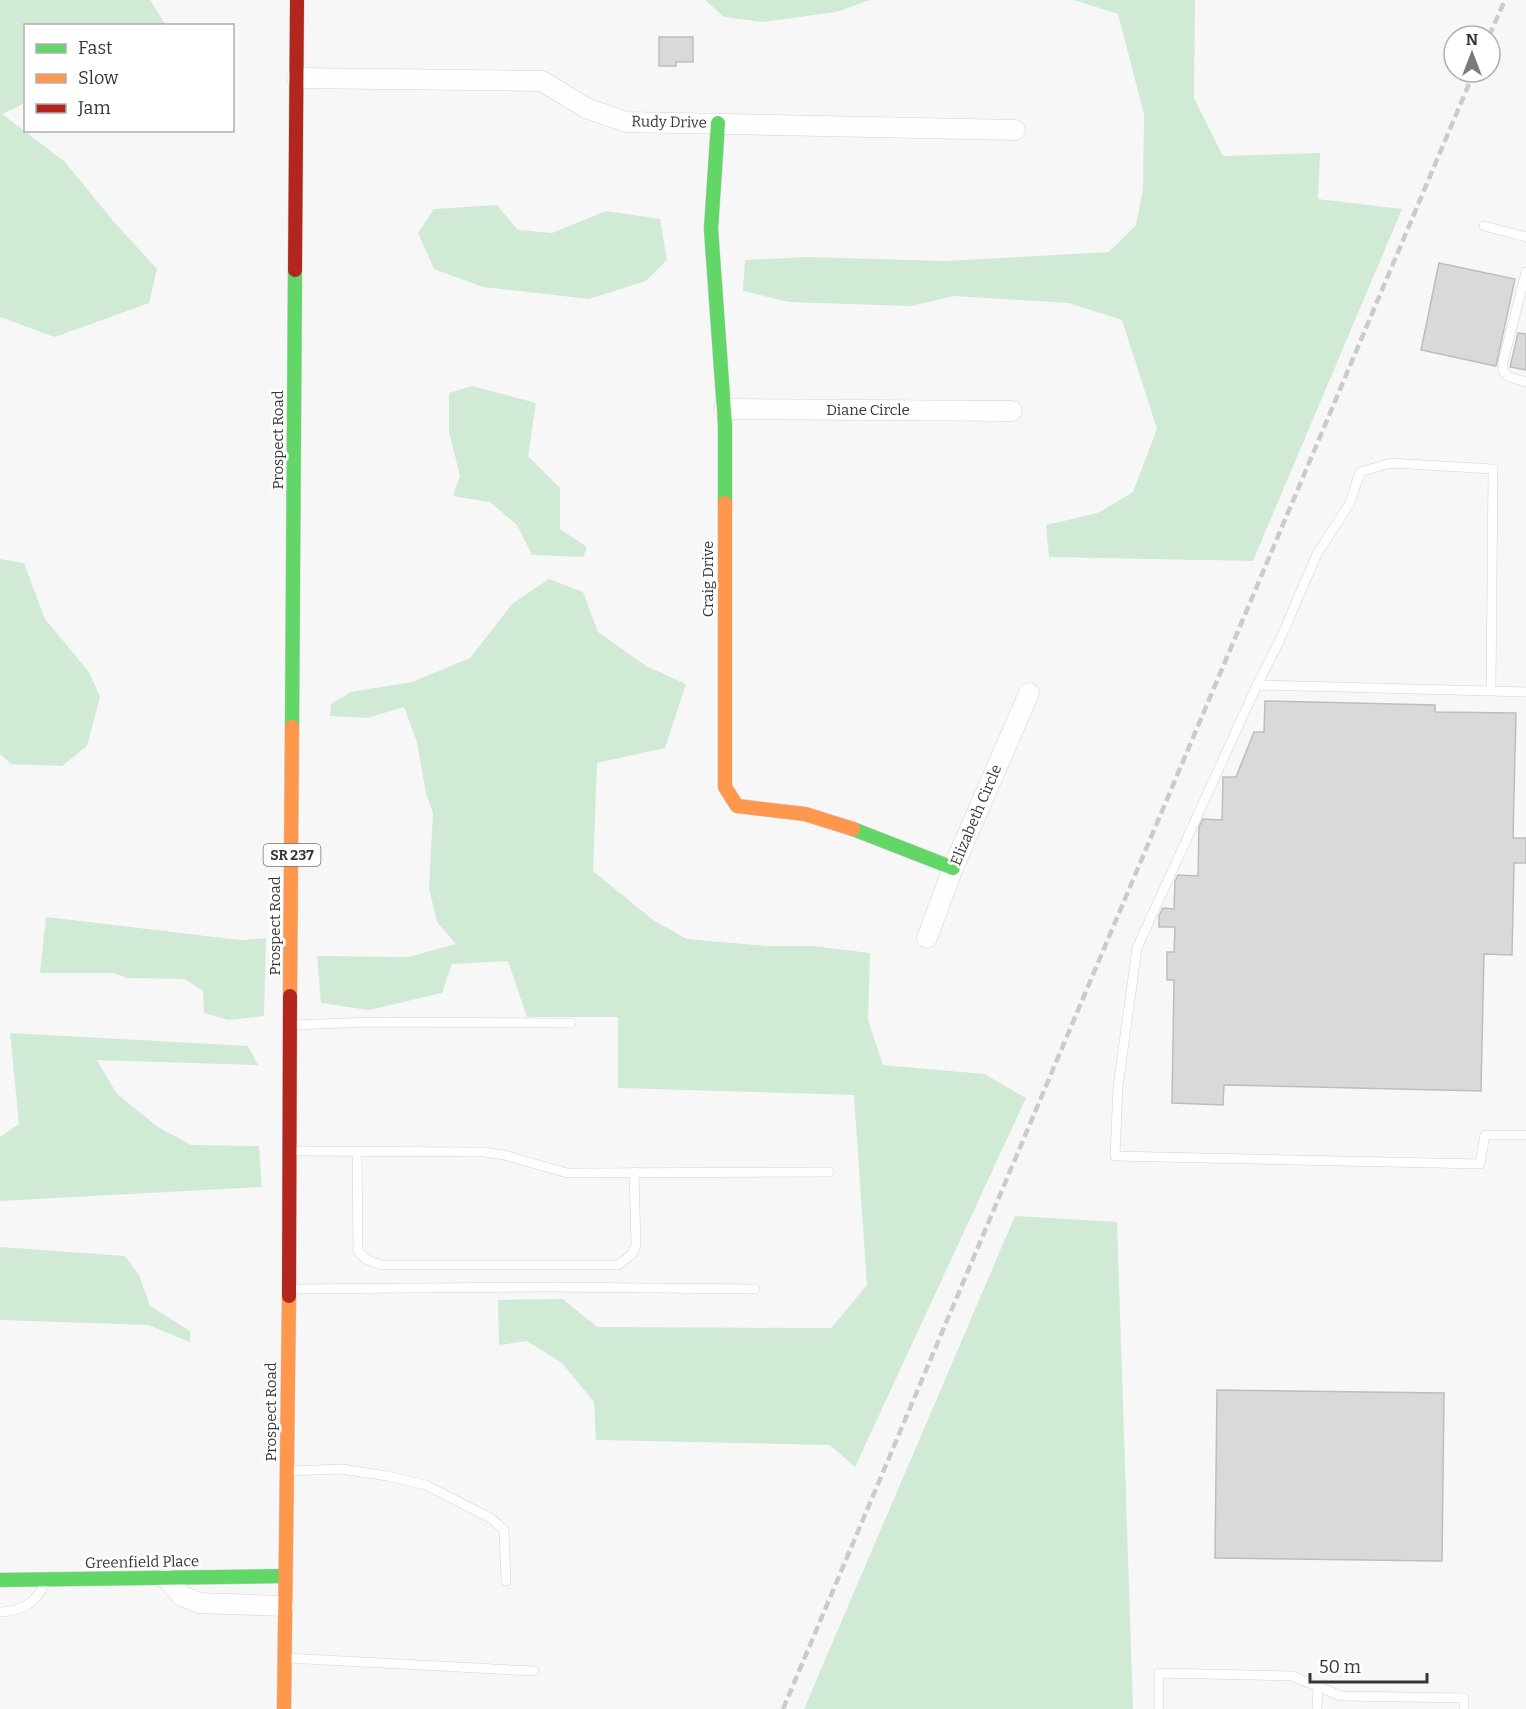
<svg xmlns="http://www.w3.org/2000/svg" width="1526" height="1709" font-family="Bitter,serif">
	<rect width="100%" height="100%" fill="#f7f7f8"/>
	<g fill="#d0ead5">
		<polygon points="0,0 150,0 166,25 26,26 25,103 2,114 65,162 114,222 157,269 149,303 55,337 0,317"/>
		<polygon points="705,0 870,0 836,12 763,22 724,17"/>
		<polygon points="1074,0 1195,0 1194,98 1223,156 1320,153 1318,199 1402,209 1253,561 1049,557 1046,525 1098,513 1133,492 1157,429 1122,320 1069,303 954,296 911,306 789,302 743,291 745,260 807,257 946,261 1109,252 1136,225 1143,189 1144,114 1118,14"/>
		<polygon points="497,205 518,230 552,233 606,211 660,219 667,260 646,281 589,299 483,287 434,269 418,233 434,209"/>
		<polygon points="472,386 536,403 528,456 560,488 560,529 587,547 583,557 532,555 517,525 490,502 453,496 460,476 449,432 449,393"/>
		<polygon points="0,559 24,563 45,619 89,672 100,697 87,746 62,766 11,764 0,754"/>
		<polygon points="549,579 583,592 598,632 646,666 686,684 665,748 597,763 593,871 653,920 687,939 766,946 812,946 870,953 868,1020 883,1065 984,1074 1026,1098 855,1467 830,1445 596,1440 594,1402 562,1363 527,1341 499,1345 498,1300 563,1299 597,1327 831,1328 867,1285 854,1095 618,1088 618,1017 527,1017 508,961 452,964 442,993 369,1010 321,1003 317,956 408,957 456,944 437,922 429,888 433,813 426,794 417,742 404,707 367,718 330,716 331,704 351,692 412,682 470,658 513,603"/>
		<polygon points="46,917 240,940 266,938 264,1016 228,1020 204,1013 203,991 185,979 126,978 114,973 40,973"/>
		<polygon points="10,1033 248,1046 258,1065 97,1060 117,1094 158,1127 191,1145 259,1146 262,1187 0,1201 0,1137 19,1124"/>
		<polygon points="1015,1216 1117,1222 1133,1709 804,1709"/>
		<polygon points="0,1247 125,1256 139,1275 150,1306 190,1331 190,1342 148,1325 0,1320"/>
	</g>
	<g fill="#d9d9da" stroke="#bebdbe" stroke-width="1.5">
		<polygon points="659,37 693,37 693,62 676,62 676,66 659,66"/>
		<polygon points="1439,263 1515,279 1496,366 1421,350"/>
		<polygon points="1518,333 1526,334 1526,370 1510,367"/>
		<polygon points="1265,701 1435,705 1435,712 1516,713 1513,838 1526,838 1526,863 1514,863 1512,955 1484,954 1481,1091 1224,1085 1223,1105 1172,1103 1174,980 1167,980 1167,952 1174,952 1175,927 1159,927 1159,916 1163,908 1174,909 1175,881 1178,875 1198,876 1199,827 1203,819 1222,820 1223,777 1236,777 1254,732 1264,732"/>
		<polygon points="1217,1390 1444,1393 1442,1561 1215,1558"/>
	</g>
	<g fill="none" stroke-linecap="round" stroke-linejoin="round">
		<g stroke="#d3d3d4" stroke-width="10">
			<g id="lane">
				<polyline points="1484,226 1526,237"/>
				<polyline points="1526,272 1503,362 1503,371 1509,377 1526,382"/>
				<polyline points="1257,685 1137,948 1118,1087 1115,1156 1480,1164 1485,1135 1526,1135"/>
				<polyline points="1491,691 1493,469 1391,463 1360,472 1350,503 1317,554 1279,642 1257,685 1491,691 1526,692"/>
				<polyline points="293,1025 371,1022 571,1023"/>
				<polyline points="292,1151 484,1152 504,1155 567,1173 829,1172"/>
				<polyline points="357,1152 358,1251 367,1260 381,1265 618,1265 631,1255 636,1246 634,1172"/>
				<polyline points="291,1289 548,1287 755,1289"/>
				<polyline points="290,1471 341,1469 387,1476 426,1485 492,1519 504,1530 506,1581"/>
				<path d="M0 1612C22 1611 36 1603 45 1583"/>
				<polyline points="286,1658 534,1671"/>
				<polyline points="1159,1709 1159,1673 1292,1676 1341,1696 1464,1698 1464,1709"/>
				<polyline points="1317,1709 1318,1687"/>
			</g>
		</g>
		<g stroke="#d3d3d4" stroke-width="21">
			<g id="street">
				<polyline points="297,78 542,81 586,108 626,122 1015,130"/>
				<polyline points="724,409 1012,411"/>
				<polyline points="927,938 953,868 1029,693"/>
				<polyline points="166,1578 182,1596 199,1603 284,1606"/>
			</g>
		</g>
		<g stroke="#d3d3d4" stroke-width="15">
			<g id="fast">
				<polyline points="718,123 711,229 725,425 725,503"/>
				<polyline points="292,727 295,270"/>
				<polyline points="853,829 953,868"/>
				<polyline points="0,1580 285,1576"/>
			</g>
		</g>
		<g stroke="#d3d3d4" stroke-width="15">
			<g id="slow">
				<polyline points="725,503 725,787 737,806 805,814 853,829"/>
				<polyline points="290,996 292,727"/>
				<polyline points="284,1709 289,1296"/>
			</g>
		</g>
		<g stroke="#d3d3d4" stroke-width="15">
			<g id="jam">
				<polyline points="295,270 297,0"/>
				<polyline points="289,1296 290,996"/>
			</g>
		</g>
		<use href="#lane" stroke="#fefefe" stroke-width="9"/>
		<use href="#street" stroke="#fefefe" stroke-width="20"/>
		<use href="#fast" stroke="#63d668" stroke-width="14"/>
		<use href="#slow" stroke="#ff974d" stroke-width="14"/>
		<use href="#jam" stroke="#b3261e" stroke-width="14"/>
		<g stroke="#cacbcb" stroke-width="4.5" stroke-dasharray="9 4.5" stroke-linecap="butt">
			<polyline points="1489,36 1505,0"/>
			<polyline points="783,1709 1474,72"/>
		</g>
	</g>
	<g text-anchor="middle" dominant-baseline="central" stroke-width="5" stroke-linejoin="round" paint-order="stroke">
		<rect fill="#fff" stroke="#737374" stroke-width="1.5" x="263.5" y="844" width="57" height="22" rx="4.5"/>
		<g font-size="14" font-weight="bold" fill="#373738">
			<text x="292" y="855">SR 237</text>
		</g>
		<g font-size="15" fill="#373738" stroke="#fff">
			<text transform="translate(669 122) rotate(1)">Rudy Drive</text>
			<text x="868" y="410">Diane Circle</text>
			<text transform="translate(278 440) rotate(-90)">Prospect Road</text>
			<text transform="translate(708 579) rotate(-90)">Craig Drive</text>
			<text transform="translate(976 815) rotate(-67)">Elizabeth Circle</text>
			<text transform="translate(275 926) rotate(-90)">Prospect Road</text>
			<text transform="translate(271 1412) rotate(-90)">Prospect Road</text>
			<text transform="translate(142 1562) rotate(-1)">Greenfield Place</text>
		</g>
	</g>
	<rect x="24" y="24" width="210" height="108" fill="#ffffff" stroke="#afafaf" stroke-width="1.5"/>
	<rect x="36" y="44" width="30" height="9" fill="#63d668" stroke="#afafaf" stroke-width="1.5"/>
	<text x="78" y="54" font-size="18" fill="#373738">Fast</text>
	<rect x="36" y="74" width="30" height="9" fill="#ff974d" stroke="#afafaf" stroke-width="1.5"/>
	<text x="78" y="84" font-size="18" fill="#373738">Slow</text>
	<rect x="36" y="104" width="30" height="9" fill="#b3261e" stroke="#afafaf" stroke-width="1.5"/>
	<text x="78" y="114" font-size="18" fill="#373738">Jam</text>
	<g transform="translate(1472 54)"><circle r="28" fill="#ffffff" stroke="#afafaf" stroke-width="1.5"/>
	<path d="M0-4.5L10 22L0 15L-10 22Z" fill="#7a7a7b"/>
	<text y="-9" font-size="16" font-weight="bold" text-anchor="middle" fill="#373738">N</text>
	</g>
	<path d="M1310 1673v9h117v-9" fill="none" stroke="#373738" stroke-width="3"/>
	<text x="1319" y="1673" font-size="18" fill="#373738" stroke="#ffffff" stroke-width="4.5" paint-order="stroke">50 m</text>
</svg>
